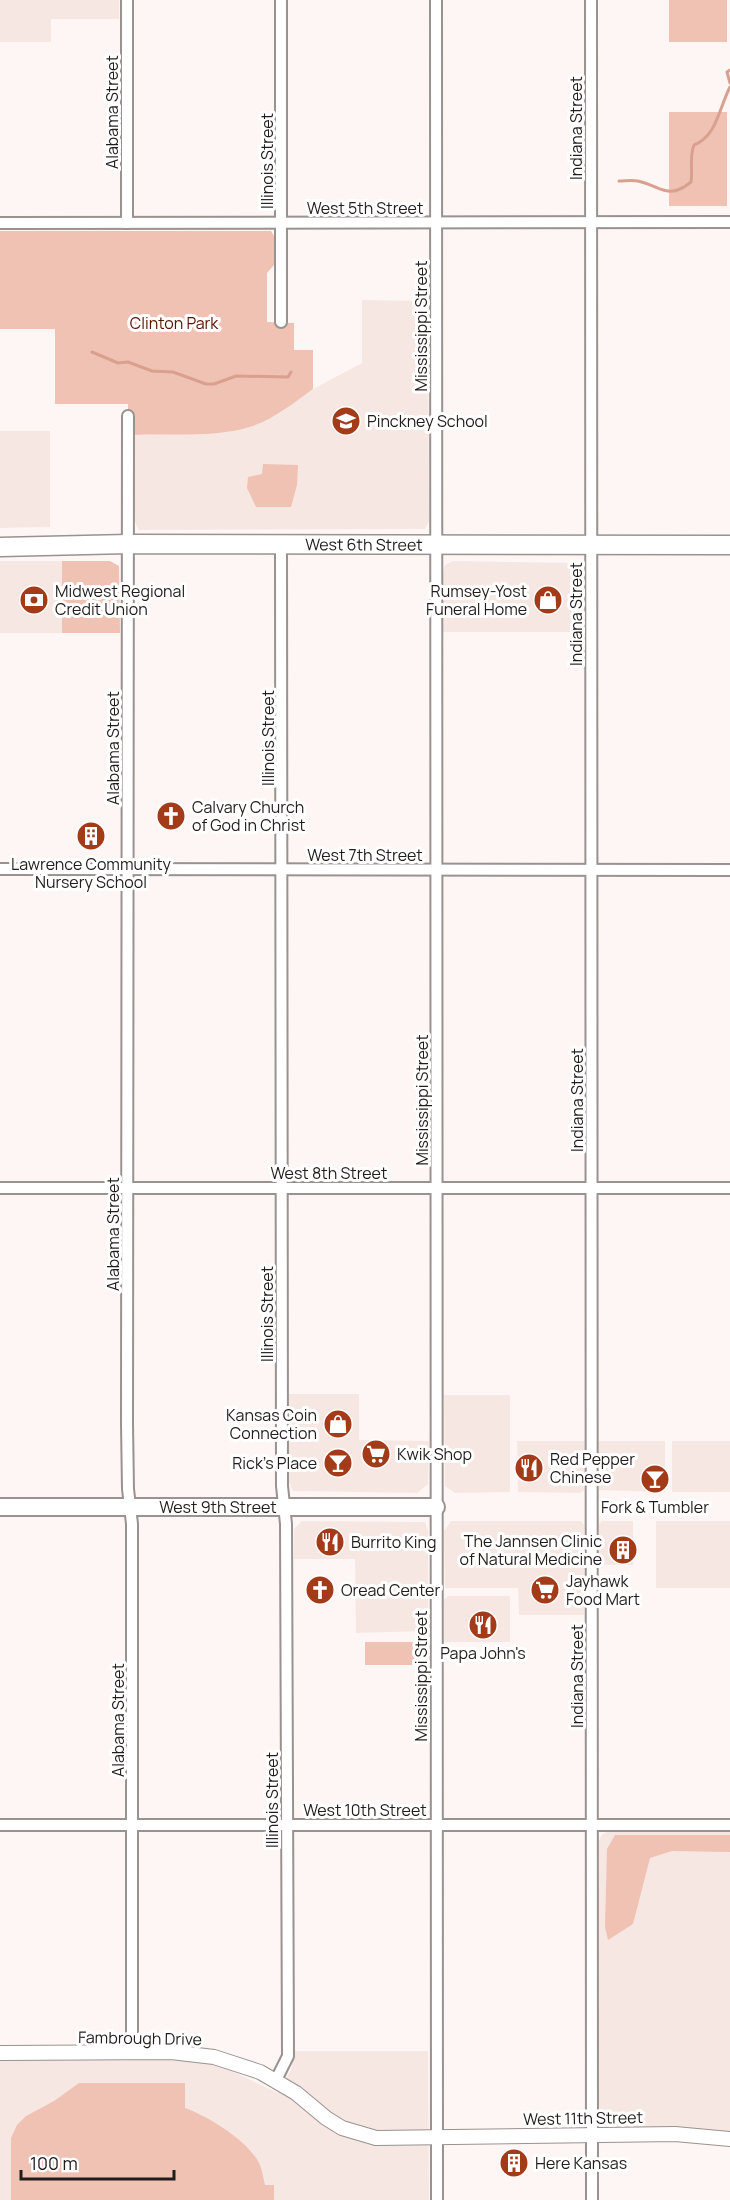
<svg xmlns="http://www.w3.org/2000/svg" width="730" height="2200" font-family="Manrope,sans-serif">
	<rect width="100%" height="100%" fill="#fef6f4"/>
	<g fill="#f7e7e3">
		<polygon points="0,0 119,0 119,19 51,19 51,42 0,42"/>
		<polygon points="362,300 428,301 429,521 425,529 139,530 134,520 134,435 228,432 250,427 278,414 313,389 362,363"/>
		<polygon points="0,431 50,431 50,527 0,528"/>
		<rect x="0" y="561" width="62" height="72"/>
		<polygon points="453,561 578,563 584,575 584,632 443,632 443,571 445,565"/>
		<polygon points="289,1394 359,1394 359,1440 429,1441 428,1484 417,1493 293,1491 289,1482"/>
		<polygon points="444,1395 510,1395 510,1492 455,1493 445,1486"/>
		<polygon points="517,1441 585,1441 584,1490 580,1493 518,1492"/>
		<polygon points="598,1441 665,1441 665,1492 599,1490"/>
		<rect x="672" y="1441" width="58" height="51"/>
		<polygon points="302,1521 425,1522 428,1531 428,1631 356,1633 355,1559 294,1559 294,1529"/>
		<polygon points="451,1521 581,1521 584,1525 584,1615 519,1615 518,1588 445,1588 444,1531"/>
		<polygon points="602,1521 633,1521 633,1565 598,1565 599,1524"/>
		<rect x="656" y="1521" width="74" height="67"/>
		<polygon points="449,1596 510,1596 510,1642 444,1642 444,1599"/>
		<polygon points="607,1832 730,1832 730,2132 633,2129 607,2125 599,2119 598,1842 602,1835"/>
		<polygon points="295,2051 428,2051 429,2200 0,2200 0,2059 184,2058 221,2066 278,2093 291,2070"/>
	</g>
	<g fill="#f0c2b4">
		<rect x="669" y="0" width="58" height="42"/>
		<rect x="669" y="112" width="58" height="94"/>
		<path d="M0 231H271L274 236V265L267 273V322L294 323V350H313V389C294 403 274 419 250 427 215 438 171 433 134 435V414L128 413V404H55V329H0Z"/>
		<polygon points="263,464 298,465 297,485 291,507 256,507 247,488 248,477 262,474"/>
		<polygon points="62,561 110,561 119,566 120,633 62,633"/>
		<rect x="365" y="1642" width="54" height="23"/>
		<polygon points="615,1835 730,1835 730,1852 672,1851 650,1858 633,1924 608,1940 605,1927 607,1849"/>
		<path d="M79 2083H185V2108C208 2116 246 2140 258 2161 262 2168 263 2177 265 2185H274V2200H11V2138L17 2125 26 2116 54 2101Z"/>
	</g>
	<g fill="none" stroke-linecap="round" stroke-linejoin="round">
		<g stroke="#d9a08f" stroke-width="3">
			<polyline points="730,70 727,72 730,83"/>
			<path d="M619 181C625 181 632 180 638 181 661 186 668 201 691 182 693 169 689 157 694 145 717 136 719 108 730 87"/>
			<polyline points="92,352 118,363 128,362 152,371 173,372 206,384 214,384 236,376 288,377 291,372"/>
		</g>
		<g stroke="#989290" stroke-width="14">
			<g id="minor">
				<polyline points="127,0 127,223"/>
				<polyline points="281,0 281,322"/>
				<polyline points="436,0 437,2200"/>
				<polyline points="591,0 592,2200"/>
				<polyline points="0,223 730,222"/>
				<polyline points="128,416 127,1424 128,1489 132,1524 132,2052"/>
				<polyline points="0,869 730,870"/>
				<polyline points="0,1188 730,1188"/>
				<polyline points="0,1825 730,1825"/>
				<polyline points="276,2080 288,2056 286,1524 282,1486 281,545"/>
			</g>
		</g>
		<g stroke="#989290" stroke-width="16">
			<polyline id="tertiary" points="0,2053 171,2052 214,2057 260,2072 296,2093 326,2118 342,2128 376,2138 675,2134 730,2139"/>
		</g>
		<g stroke="#989290" stroke-width="20">
			<g id="secondary">
				<path id="s1" d="M0 1507H436"/>
			</g>
		</g>
		<g stroke="#989290" stroke-width="21">
			<g id="trunk">
				<path id="s2" d="M0 547 128 544 730 545"/>
			</g>
		</g>
		<use href="#minor" stroke="#fff" stroke-width="10"/>
		<use href="#tertiary" stroke="#fff" stroke-width="14"/>
		<use href="#secondary" stroke="#fff" stroke-width="16"/>
		<use href="#trunk" stroke="#fff" stroke-width="18"/>
	</g>
	<defs>
		<g id="school-disc" transform="scale(1.5)"><circle r="9.5" fill="#a33b19" stroke="#fff"/><path d="M0-5L7-2L0 1L-7-2ZM-4 1L0 2.5L4 1V4Q0 6-4 4Z" fill="#fff"/></g>
		<g id="bank-disc" transform="scale(1.5)"><circle r="9.5" fill="#a33b19" stroke="#fff"/><path d="M-6-4H6V4H-6ZM0-2.3a2.3 2.3 0 1 0 0 4.6a2.3 2.3 0 1 0 0-4.6Z" fill="#fff"/></g>
		<g id="shop-disc" transform="scale(1.5)"><circle r="9.5" fill="#a33b19" stroke="#fff"/><path d="M-5-2.5h2.3a2.7 3.5 0 0 1 5.4 0H5L5.5 6h-11ZM-1.5-2.5h3a1.5 2.3 0 0 0-3 0Z" fill="#fff"/></g>
		<g id="church-disc" transform="scale(1.5)"><circle r="9.5" fill="#a33b19" stroke="#fff"/><path d="M-1.2-6h2.4v3.5h3.3v2.4h-3.3V6h-2.4V-.1h-3.3v-2.4h3.3Z" fill="#fff"/></g>
		<g id="building-disc" transform="scale(1.5)"><circle r="9.5" fill="#a33b19" stroke="#fff"/><path d="M-4-6H4V6H1V3H-1V6H-4ZM-2.5-4.3h1.7v1.8h-1.7ZM.8-4.3h1.7v1.8H.8ZM-2.5-1h1.7V.8h-1.7ZM.8-1h1.7V.8H.8Z" fill="#fff"/></g>
		<g id="supermarket-disc" transform="scale(1.5)"><circle r="9.5" fill="#a33b19" stroke="#fff"/><path d="M-6-5.5h2.5l.6 2H6L4.5 2H-2.5L-4.4-4H-6ZM-1.5 3.2a1.3 1.3 0 1 0 .1 0ZM3 3.2a1.3 1.3 0 1 0 .1 0Z" fill="#fff"/></g>
		<g id="bar-disc" transform="scale(1.5)"><circle r="9.5" fill="#a33b19" stroke="#fff"/><path d="M-6-5H6L.8 .8V4.5H3.5V6h-7V4.5H-.8V.8Z" fill="#fff"/></g>
		<g id="restaurant-disc" transform="scale(1.5)"><circle r="9.5" fill="#a33b19" stroke="#fff"/><path d="M-5-6h1v4h1v-4h1v4h1v-4h1v5L-1.5 .5V6h-2V.5L-5-1ZM5-6V6H3V1.5H1.5Q1.5-4 5-6Z" fill="#fff"/></g>
	</defs>
	<g fill-rule="evenodd">
		<use href="#school-disc" x="346" y="421"/>
		<use href="#bank-disc" x="34" y="600"/>
		<use href="#shop-disc" x="548" y="600"/>
		<use href="#church-disc" x="171" y="816"/>
		<use href="#building-disc" x="91" y="836"/>
		<use href="#shop-disc" x="338" y="1424"/>
		<use href="#supermarket-disc" x="376" y="1454"/>
		<use href="#bar-disc" x="338" y="1463"/>
		<use href="#restaurant-disc" x="529" y="1468"/>
		<use href="#bar-disc" x="655" y="1479"/>
		<use href="#restaurant-disc" x="330" y="1542"/>
		<use href="#building-disc" x="623" y="1550"/>
		<use href="#church-disc" x="320" y="1590"/>
		<use href="#supermarket-disc" x="545" y="1590"/>
		<use href="#restaurant-disc" x="483" y="1625"/>
		<use href="#building-disc" x="514" y="2163"/>
	</g>
	<g text-anchor="middle" dominant-baseline="central" stroke-width="6" stroke-linejoin="round" paint-order="stroke">
		<g font-size="16" fill="#201d1c" stroke="#fff">
			<text transform="translate(112 112) rotate(-90)">Alabama Street</text>
			<text transform="translate(576 128) rotate(-90)">Indiana Street</text>
			<text transform="translate(267 161) rotate(-90)">Illinois Street</text>
			<text x="365" y="208">West 5th Street</text>
			<text transform="translate(421 326) rotate(-90)">Mississippi Street</text>
			<text stroke="none"><textPath href="#s2" startOffset="364">West 6th Street</textPath></text>
			<text transform="translate(576 614) rotate(-90)">Indiana Street</text>
			<text transform="translate(268 738) rotate(-90)">Illinois Street</text>
			<text transform="translate(113 748) rotate(-90)">Alabama Street</text>
			<text x="365" y="855">West 7th Street</text>
			<text transform="translate(422 1100) rotate(-90)">Mississippi Street</text>
			<text transform="translate(577 1100) rotate(-90)">Indiana Street</text>
			<text x="329" y="1173">West 8th Street</text>
			<text transform="translate(113 1234) rotate(-90)">Alabama Street</text>
			<text transform="translate(267 1314) rotate(-90)">Illinois Street</text>
			<text stroke="none"><textPath href="#s1" startOffset="218">West 9th Street</textPath></text>
			<text transform="translate(421 1676) rotate(-90)">Mississippi Street</text>
			<text transform="translate(577 1676) rotate(-90)">Indiana Street</text>
			<text transform="translate(118 1720) rotate(-90)">Alabama Street</text>
			<text transform="translate(272 1800) rotate(-90)">Illinois Street</text>
			<text x="365" y="1810">West 10th Street</text>
			<text transform="translate(140 2038) rotate(1)">Fambrough Drive</text>
			<text transform="translate(583 2118) rotate(-1)">West 11th Street</text>
		</g>
		<g font-size="16" fill="#581500" stroke="#fff">
			<text x="174" y="323">Clinton Park</text>
		</g>
		<g font-size="16" fill="#201d1c" stroke="#fff" text-anchor="start">
			<text x="367" y="421">Pinckney School</text>
			<text x="55" y="591">Midwest Regional<tspan x="55" dy="18">Credit Union</tspan></text>
			<text x="527" y="591" text-anchor="end">Rumsey-Yost<tspan x="527" dy="18">Funeral Home</tspan></text>
			<text x="192" y="807">Calvary Church<tspan x="192" dy="18">of God in Christ</tspan></text>
			<text x="91" y="864" text-anchor="middle">Lawrence Community<tspan x="91" dy="18">Nursery School</tspan></text>
			<text x="317" y="1415" text-anchor="end">Kansas Coin<tspan x="317" dy="18">Connection</tspan></text>
			<text x="397" y="1454">Kwik Shop</text>
			<text x="550" y="1459">Red Pepper<tspan x="550" dy="18">Chinese</tspan></text>
			<text x="317" y="1463" text-anchor="end">Rick's Place</text>
			<text x="655" y="1507" text-anchor="middle">Fork &amp; Tumbler</text>
			<text x="602" y="1541" text-anchor="end">The Jannsen Clinic<tspan x="602" dy="18">of Natural Medicine</tspan></text>
			<text x="351" y="1542">Burrito King</text>
			<text x="566" y="1581">Jayhawk<tspan x="566" dy="18">Food Mart</tspan></text>
			<text x="341" y="1590">Oread Center</text>
			<text x="483" y="1653" text-anchor="middle">Papa John's</text>
			<text x="535" y="2163">Here Kansas</text>
		</g>
	</g>
	<path d="M21 2170v9h153v-9" fill="none" stroke="#201d1c" stroke-width="3"/>
	<text x="30" y="2170" font-size="18" fill="#201d1c" stroke="#ffffff" stroke-width="4.5" paint-order="stroke">100 m</text>
</svg>
